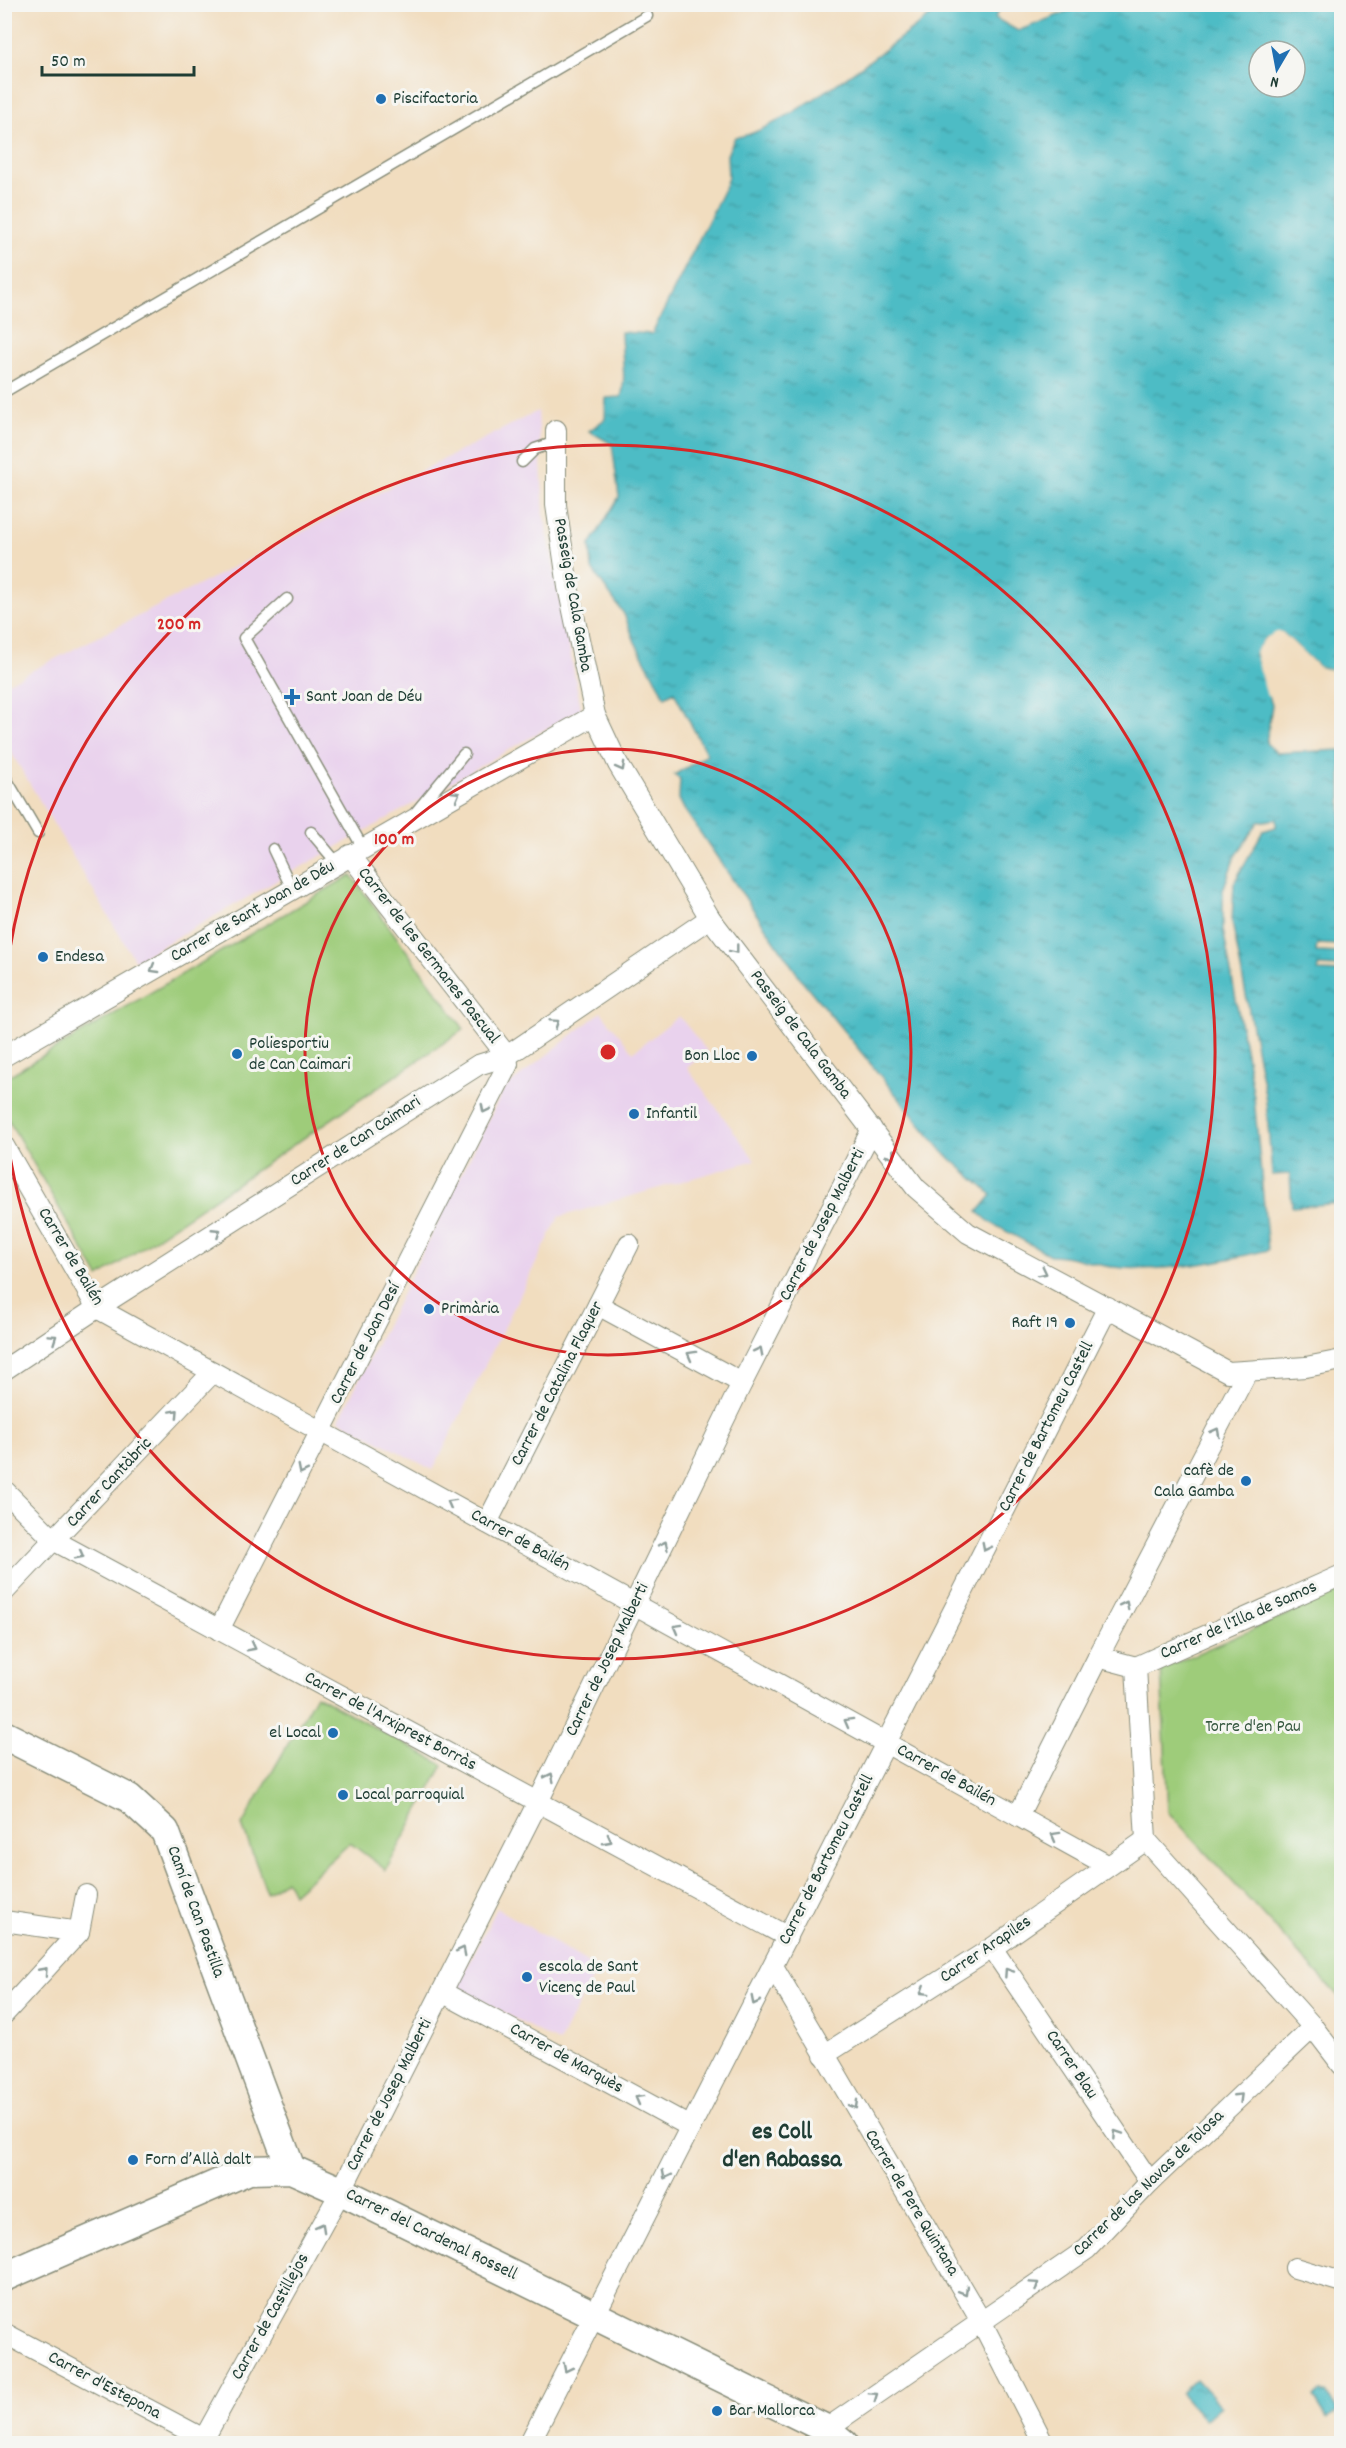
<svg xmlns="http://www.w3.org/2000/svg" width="1346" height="2448" font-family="Dekko,sans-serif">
	<defs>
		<pattern id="water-ripples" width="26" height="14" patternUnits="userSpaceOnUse" patternTransform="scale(1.5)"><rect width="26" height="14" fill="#4ebcc5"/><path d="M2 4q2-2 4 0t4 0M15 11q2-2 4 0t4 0" fill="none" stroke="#409aa1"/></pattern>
	</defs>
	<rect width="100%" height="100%" fill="#f6f6f2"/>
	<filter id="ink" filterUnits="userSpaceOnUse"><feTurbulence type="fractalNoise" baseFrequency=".0167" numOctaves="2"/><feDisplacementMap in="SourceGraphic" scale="12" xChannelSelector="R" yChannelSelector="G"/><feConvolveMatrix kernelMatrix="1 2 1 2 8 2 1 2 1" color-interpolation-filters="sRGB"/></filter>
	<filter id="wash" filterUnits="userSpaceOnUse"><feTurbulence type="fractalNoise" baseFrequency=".008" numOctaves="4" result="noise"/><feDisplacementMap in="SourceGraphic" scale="24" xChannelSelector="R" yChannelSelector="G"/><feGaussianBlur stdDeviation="1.35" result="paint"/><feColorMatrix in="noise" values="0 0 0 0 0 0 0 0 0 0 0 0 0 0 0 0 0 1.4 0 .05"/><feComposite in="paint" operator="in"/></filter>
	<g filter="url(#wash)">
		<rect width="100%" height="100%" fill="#f1ddbf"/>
		<g fill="#e9d2ed">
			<polygon points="538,411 544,516 581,709 135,961 5,742 4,685"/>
			<polygon points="601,1012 633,1052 679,1016 707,1051 687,1068 755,1160 559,1217 433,1470 339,1420 504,1089"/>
			<polygon points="497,1908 597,1968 559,2043 457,1987"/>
		</g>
		<g fill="#9ecc7a" stroke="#5e8457" stroke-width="1.5">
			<polygon points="351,875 464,1029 99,1277 5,1114 5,1078"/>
			<polygon points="1341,1591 1341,1999 1168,1812 1161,1669"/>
			<polygon points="316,1695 443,1765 386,1870 350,1843 293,1894 286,1880 267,1893 242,1825"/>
		</g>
		<g fill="url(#water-ripples)" stroke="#367c7c" stroke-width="1.5" fill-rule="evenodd">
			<path d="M945 5H990L1000 9 995 18 1018 31 1071 10 1073 5H1341V673L1319 667 1282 632 1265 638 1255 653 1272 705 1266 743 1277 753 1341 750V945L1317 944 1316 952 1341 953V967L1318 966V971L1341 972V1203L1292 1207 1290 1174 1272 1175 1266 1100 1232 922 1234 883 1263 831 1276 827V819L1258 822 1234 859 1223 890V929L1254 1097 1268 1250C1219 1262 1164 1273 1113 1267 1092 1265 1072 1254 1050 1255L991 1223 978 1212 992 1195 943 1152 801 979 684 809 679 799 680 779 674 775 707 755 674 692 665 697 635 642 624 614 592 569 590 545 619 497 612 444 589 431 605 419 606 398 621 397C627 379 621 352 621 332L652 334 725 187 728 177 727 155 735 137C773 138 907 32 945 5ZM1259 51H1295V87H1259Z"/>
			<polygon points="1196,2379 1221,2406 1205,2420 1181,2393"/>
			<polygon points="1322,2392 1323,2395 1326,2393 1339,2413 1328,2419 1314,2397"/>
		</g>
		<polygon fill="#f1ddbf" points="1277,632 1282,632 1319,667 1341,673 1342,676 1318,670 1278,635 1267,640 1258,653 1271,696 1267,696 1255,652 1265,638"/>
	</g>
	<g filter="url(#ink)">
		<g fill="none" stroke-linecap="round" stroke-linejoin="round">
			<g stroke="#888d7a" stroke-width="13">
				<g id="lane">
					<polyline points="4,392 647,16"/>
					<polyline points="522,462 535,449 556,442"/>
					<polyline points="287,599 244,638 363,848"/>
					<polyline points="4,775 38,833"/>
					<polyline points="416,812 464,754"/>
					<polyline points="311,832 337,863"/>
					<polyline points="273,849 292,889"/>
				</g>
			</g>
			<g stroke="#888d7a" stroke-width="22">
				<g id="street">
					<polyline points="556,430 556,505 568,587 595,715 618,764 710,918 916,1188 968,1233 1228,1372 1306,1367 1342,1360"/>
					<polyline points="350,855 507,1056"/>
					<polyline points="4,1056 595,715"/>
					<polyline points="4,1146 97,1308 1107,1865"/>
					<polyline points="598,1305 742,1383"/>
					<polyline points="4,1370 97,1308 478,1065 507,1056 710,918"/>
					<polyline points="4,1490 55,1541 788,1937"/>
					<polyline points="487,1523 629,1244"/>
					<polyline points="4,1592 213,1372"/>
					<polyline points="219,1630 508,1064 507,1056"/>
					<polyline points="1098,1657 1247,1372"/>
					<polyline points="1136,1667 1146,1840 1313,2027 1342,2065"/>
					<polyline points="1136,1667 1342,1575"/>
					<polyline points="1018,1816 1098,1657 1136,1667"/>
					<polyline points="4,1921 79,1932 4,2014"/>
					<polyline points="79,1932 86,1895"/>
					<polyline points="992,1948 1150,2182"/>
					<polyline points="773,1966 981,2321 1044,2444"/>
					<polyline points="442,1992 691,2127"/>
					<polyline points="824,2055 992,1948 1146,1840"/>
					<polyline points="1295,2268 1342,2282"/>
					<polyline points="4,2333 204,2439"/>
					<polyline points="826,2429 1087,2249 1150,2182 1313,2027"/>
					<polyline points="201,2444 341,2191 538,1802 742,1383 872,1129"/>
					<polyline points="529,2444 1108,1307"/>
				</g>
			</g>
			<g stroke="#888d7a" stroke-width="31">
				<g id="secondary">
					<polyline points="4,1735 129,1798 165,1831 291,2169"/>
					<polyline points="4,2277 249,2170 291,2169 341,2191 826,2429 844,2444"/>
				</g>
			</g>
			<use href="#lane" stroke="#fff" stroke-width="10"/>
			<use href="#street" stroke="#fff" stroke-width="20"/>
			<use href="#secondary" stroke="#fff" stroke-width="28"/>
		</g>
		<defs><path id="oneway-chevron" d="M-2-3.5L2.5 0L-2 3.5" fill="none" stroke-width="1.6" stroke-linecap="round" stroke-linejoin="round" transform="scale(1.5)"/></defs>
		<g stroke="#8f9e9a">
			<use href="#oneway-chevron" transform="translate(621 767) rotate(61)"/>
			<use href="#oneway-chevron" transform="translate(456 795) rotate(-30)"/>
			<use href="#oneway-chevron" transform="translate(735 950) rotate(52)"/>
			<use href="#oneway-chevron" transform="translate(154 969) rotate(150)"/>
			<use href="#oneway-chevron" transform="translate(555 1023) rotate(-34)"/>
			<use href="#oneway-chevron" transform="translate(485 1109) rotate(117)"/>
			<use href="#oneway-chevron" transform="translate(891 1155) rotate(53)"/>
			<use href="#oneway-chevron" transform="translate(217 1232) rotate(-33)"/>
			<use href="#oneway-chevron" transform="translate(1043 1272) rotate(27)"/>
			<use href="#oneway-chevron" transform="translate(53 1338) rotate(-34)"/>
			<use href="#oneway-chevron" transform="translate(759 1351) rotate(-63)"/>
			<use href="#oneway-chevron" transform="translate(691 1355) rotate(-151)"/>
			<use href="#oneway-chevron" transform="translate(175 1413) rotate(-47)"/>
			<use href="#oneway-chevron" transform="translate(1216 1432) rotate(-62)"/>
			<use href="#oneway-chevron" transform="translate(302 1470) rotate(117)"/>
			<use href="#oneway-chevron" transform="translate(451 1503) rotate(-151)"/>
			<use href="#oneway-chevron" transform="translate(664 1545) rotate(-64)"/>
			<use href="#oneway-chevron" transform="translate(986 1547) rotate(117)"/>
			<use href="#oneway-chevron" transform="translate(80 1555) rotate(28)"/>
			<use href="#oneway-chevron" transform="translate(1125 1605) rotate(-63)"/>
			<use href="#oneway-chevron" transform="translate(677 1628) rotate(-151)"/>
			<use href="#oneway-chevron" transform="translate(252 1647) rotate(28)"/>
			<use href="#oneway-chevron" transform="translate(848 1722) rotate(-151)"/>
			<use href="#oneway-chevron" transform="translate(550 1777) rotate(-64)"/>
			<use href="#oneway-chevron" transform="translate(1055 1836) rotate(-151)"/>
			<use href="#oneway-chevron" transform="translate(608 1840) rotate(28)"/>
			<use href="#oneway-chevron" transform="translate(462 1951) rotate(-63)"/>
			<use href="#oneway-chevron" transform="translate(44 1971) rotate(-48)"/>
			<use href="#oneway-chevron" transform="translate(1008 1972) rotate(-124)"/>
			<use href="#oneway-chevron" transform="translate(924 1991) rotate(148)"/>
			<use href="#oneway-chevron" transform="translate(755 2001) rotate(117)"/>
			<use href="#oneway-chevron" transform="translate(1239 2097) rotate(-44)"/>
			<use href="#oneway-chevron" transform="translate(639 2099) rotate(-151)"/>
			<use href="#oneway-chevron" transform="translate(854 2105) rotate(60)"/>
			<use href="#oneway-chevron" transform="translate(1117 2134) rotate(-124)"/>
			<use href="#oneway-chevron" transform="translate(666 2175) rotate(117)"/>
			<use href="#oneway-chevron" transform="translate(321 2227) rotate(-61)"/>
			<use href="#oneway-chevron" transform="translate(1035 2285) rotate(-34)"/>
			<use href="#oneway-chevron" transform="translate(964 2291) rotate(59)"/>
			<use href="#oneway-chevron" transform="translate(567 2368) rotate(117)"/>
			<use href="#oneway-chevron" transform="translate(874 2396) rotate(-35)"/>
		</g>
	</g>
	<g fill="none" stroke="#d62828" stroke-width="3">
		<circle cx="608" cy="1052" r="303"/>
		<path d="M5 983A607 607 0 1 1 5 1121"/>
	</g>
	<g fill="#1f6fb2" stroke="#f6f6f2" stroke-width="2">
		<circle cx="381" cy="99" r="6"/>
		<path d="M289 688h6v6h6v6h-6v6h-6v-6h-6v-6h6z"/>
		<circle cx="43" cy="957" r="6"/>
		<circle cx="237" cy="1054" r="6"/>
		<circle cx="752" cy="1056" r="6"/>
		<circle cx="634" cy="1114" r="6"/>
		<circle cx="429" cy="1309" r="6"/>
		<circle cx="1070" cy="1323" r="6"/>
		<circle cx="1246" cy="1481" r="6"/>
		<circle cx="333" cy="1733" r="6"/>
		<circle cx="343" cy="1795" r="6"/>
		<circle cx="527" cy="1977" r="6"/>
		<circle cx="133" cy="2160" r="6"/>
		<circle cx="717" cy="2411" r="6"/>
	</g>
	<g text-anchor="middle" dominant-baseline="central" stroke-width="6" stroke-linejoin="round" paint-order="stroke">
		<g font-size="18" fill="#1f3d34" stroke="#f6f6f2" text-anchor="start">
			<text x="393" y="99">Piscifactoria</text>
			<text x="306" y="697">Sant Joan de Déu</text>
			<text x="55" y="957">Endesa</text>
			<text x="249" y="1044">Poliesportiu<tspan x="249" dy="21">de Can Caimari</tspan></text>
			<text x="740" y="1056" text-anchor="end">Bon Lloc</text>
			<text x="646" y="1114">Infantil</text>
			<text x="441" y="1309">Primària</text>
			<text x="1058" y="1323" text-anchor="end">Raft 19</text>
			<text x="1234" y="1471" text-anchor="end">cafè de<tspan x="1234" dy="21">Cala Gamba</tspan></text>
			<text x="321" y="1733" text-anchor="end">el Local</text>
			<text x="355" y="1795">Local parroquial</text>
			<text x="539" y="1967">escola de Sant<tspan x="539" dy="21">Vicenç de Paul</tspan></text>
			<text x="145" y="2160">Forn d’Allà dalt</text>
			<text x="729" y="2411">Bar Mallorca</text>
		</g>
		<g font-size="18" fill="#1f3d34" stroke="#f6f6f2">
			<text transform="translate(572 595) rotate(80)">Passeig de Cala Gamba</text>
			<text transform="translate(253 912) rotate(-30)">Carrer de Sant Joan de Déu</text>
			<text transform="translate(428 956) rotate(52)">Carrer de les Germanes Pascual</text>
			<text transform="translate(800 1035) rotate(53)">Passeig de Cala Gamba</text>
			<text transform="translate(356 1142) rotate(-33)">Carrer de Can Caimari</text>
			<text transform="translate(823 1225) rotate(-63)">Carrer de Josep Malberti</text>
			<text transform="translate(70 1257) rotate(59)">Carrer de Bailén</text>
			<text transform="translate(366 1344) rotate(-63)">Carrer de Joan Desí</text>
			<text transform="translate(558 1384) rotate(-63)">Carrer de Catalina Flaquer</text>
			<text transform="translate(1047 1427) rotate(-63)">Carrer de Bartomeu Castell</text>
			<text transform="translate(110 1483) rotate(-47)">Carrer Cantàbric</text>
			<text transform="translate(520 1541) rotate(29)">Carrer de Bailén</text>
			<text transform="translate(1239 1621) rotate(-24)">Carrer de l'Illa de Samos</text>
			<text transform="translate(608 1660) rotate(-64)">Carrer de Josep Malberti</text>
			<text transform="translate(390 1722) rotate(28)">Carrer de l'Arxiprest Borràs</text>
			<text transform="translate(946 1776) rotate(29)">Carrer de Bailén</text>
			<text transform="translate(827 1860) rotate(-63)">Carrer de Bartomeu Castell</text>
			<text transform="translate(195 1912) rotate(70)">Camí de Can Pastilla</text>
			<text transform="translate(986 1950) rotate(-34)">Carrer Arapiles</text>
			<text transform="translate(566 2059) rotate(29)">Carrer de Marquès</text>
			<text transform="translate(1071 2065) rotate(56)">Carrer Blau</text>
			<text transform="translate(390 2095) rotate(-63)">Carrer de Josep Malberti</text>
			<text transform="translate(1149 2184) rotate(-44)">Carrer de las Navas de Tolosa</text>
			<text transform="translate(911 2203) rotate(59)">Carrer de Pere Quintana</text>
			<text transform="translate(431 2235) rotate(26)">Carrer del Cardenal Rossell</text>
			<text transform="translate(271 2317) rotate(-61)">Carrer de Castillejos</text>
			<text transform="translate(104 2386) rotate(28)">Carrer d'Estepona</text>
		</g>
		<g font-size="18" fill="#385a42" stroke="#f6f6f2">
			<text x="1253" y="1727">Torre d'en Pau</text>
		</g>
		<g font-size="24" font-weight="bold" fill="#1f3d34" stroke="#f6f6f2">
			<text x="782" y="2133">es Coll<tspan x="782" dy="28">d'en Rabassa</tspan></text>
		</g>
	</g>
	<circle cx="608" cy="1052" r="9" fill="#d62828" stroke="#f6f6f2" stroke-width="3"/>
	<g font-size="18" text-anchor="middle" font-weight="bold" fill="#d62828" stroke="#f6f6f2" stroke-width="6" stroke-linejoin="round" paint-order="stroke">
		<text x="179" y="629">200 m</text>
		<text x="394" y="844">100 m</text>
	</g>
	<rect width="1346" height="2448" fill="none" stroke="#f6f6f2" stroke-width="24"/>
	<g transform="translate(1277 69) rotate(190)"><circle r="28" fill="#f6f6f2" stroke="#a0aca6" stroke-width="1.5"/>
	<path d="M0-4.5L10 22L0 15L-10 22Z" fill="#1f6fb2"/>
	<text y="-9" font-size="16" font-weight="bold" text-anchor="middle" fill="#1f3d34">N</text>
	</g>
	<path d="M42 66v9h152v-9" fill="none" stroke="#1f3d34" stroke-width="3"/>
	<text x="51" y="66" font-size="18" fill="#1f3d34" stroke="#f6f6f2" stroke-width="4.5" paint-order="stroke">50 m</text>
</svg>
